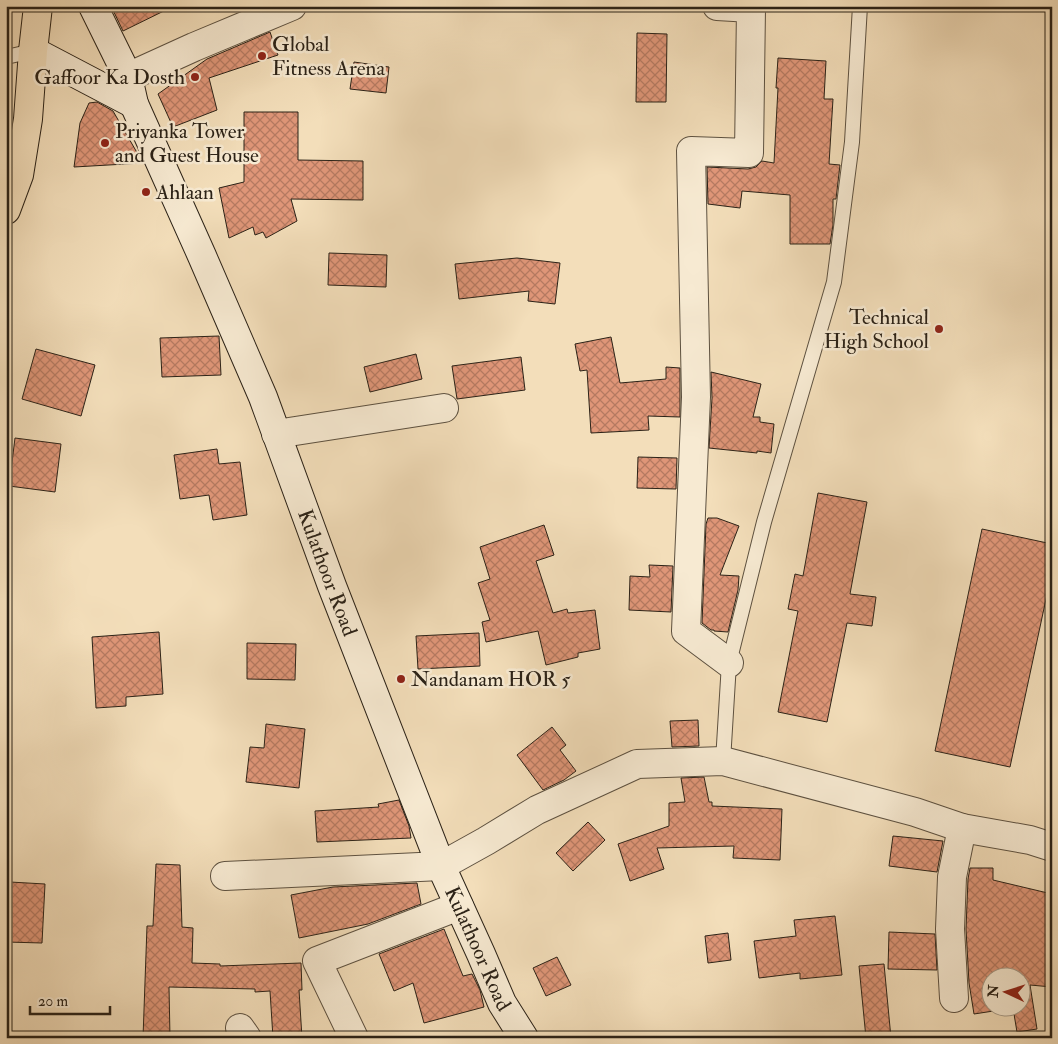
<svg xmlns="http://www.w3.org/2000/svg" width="1058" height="1044" font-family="'IM FELL Double Pica',serif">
	<defs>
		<pattern id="building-cross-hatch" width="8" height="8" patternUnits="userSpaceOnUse" patternTransform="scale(1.25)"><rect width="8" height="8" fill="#df9678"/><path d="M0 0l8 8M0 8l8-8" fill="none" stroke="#b57a61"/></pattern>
	</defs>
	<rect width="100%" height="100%" fill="#f3deba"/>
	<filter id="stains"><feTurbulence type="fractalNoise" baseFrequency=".004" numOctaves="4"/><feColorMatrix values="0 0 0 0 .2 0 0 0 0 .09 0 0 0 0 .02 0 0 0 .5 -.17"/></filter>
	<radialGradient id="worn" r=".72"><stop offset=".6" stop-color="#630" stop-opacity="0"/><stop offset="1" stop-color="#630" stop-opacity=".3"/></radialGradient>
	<g fill="url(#building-cross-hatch)" stroke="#2b2217" fill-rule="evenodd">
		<polygon points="111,6 174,6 123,31"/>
		<polygon points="270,32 278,55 209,78 217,110 173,127 158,94 207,59"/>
		<polygon points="637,33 667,34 666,102 636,102"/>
		<polygon points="778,58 826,61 824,99 833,99 829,164 840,165 836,199 833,199 833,225 830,244 790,244 790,195 742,191 740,208 708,204 707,167 748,169 756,167 762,161 774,163 778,88 776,88"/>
		<polygon points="354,62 389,67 386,93 350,89"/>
		<polygon points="97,102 113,111 143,163 74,167 80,123 89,103"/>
		<polygon points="244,112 298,112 298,160 363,161 363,200 291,199 297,221 266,238 263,232 255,235 253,227 229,238 219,188 244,182"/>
		<polygon points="329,253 387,255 386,287 328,285"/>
		<polygon points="517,258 560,263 555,304 528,301 529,291 459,299 455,264"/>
		<polygon points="219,336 221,375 162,377 160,338"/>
		<polygon points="611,337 620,383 666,379 666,367 680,368 680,417 648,416 649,430 591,433 587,370 580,371 575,344"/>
		<polygon points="36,349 95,365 81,416 22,399"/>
		<polygon points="416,354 422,379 370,392 364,367"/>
		<polygon points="521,357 525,390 457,399 452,366"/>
		<polygon points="711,372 761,384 753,417 760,417 760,422 774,424 771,453 757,451 757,453 709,448 712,398"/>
		<polygon points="15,438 61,444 55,492 9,486"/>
		<polygon points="217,449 219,464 240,462 247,515 213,520 209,495 180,499 174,455"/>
		<polygon points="638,457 677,458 676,489 637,488"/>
		<polygon points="818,493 867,502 850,594 876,597 872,626 847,623 827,722 778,712 798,611 788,609 795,574 803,576"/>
		<polygon points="708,518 717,518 739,526 720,575 739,576 738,590 728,632 714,631 714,630 711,630 702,623 706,524"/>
		<polygon points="544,525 554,555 536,561 553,613 567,609 568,613 595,610 600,649 578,653 578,657 546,665 538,631 486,642 482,622 490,620 478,583 490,579 480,547"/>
		<polygon points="982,529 1052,544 1052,571 1010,767 935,751"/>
		<polygon points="649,565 673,566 671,612 629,610 630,576 650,577"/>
		<polygon points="159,632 163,694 126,697 126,706 96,708 92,637"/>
		<polygon points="479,633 480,666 418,669 416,636"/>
		<polygon points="247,643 296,644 295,680 247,679"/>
		<polygon points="698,720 699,746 672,747 670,721"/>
		<polygon points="266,724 305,729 299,788 246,782 250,747 264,748"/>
		<polygon points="552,727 566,745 560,750 576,771 564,780 543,790 517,755"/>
		<polygon points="704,777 709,802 712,802 712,806 782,809 780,860 733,858 734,846 657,848 664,869 630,881 618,844 669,826 669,803 685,802 681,778"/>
		<polygon points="399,800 409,826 411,838 317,842 315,811 379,807 378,804"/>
		<polygon points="588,822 605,840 573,871 556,853"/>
		<polygon points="893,836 943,841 937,872 889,866"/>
		<polygon points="156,864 180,865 182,927 193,928 192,963 220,964 220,966 301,963 302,990 299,990 302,1038 273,1038 270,991 255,992 255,989 169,987 170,1038 143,1038 147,926 153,926"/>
		<path d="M970 868H993V880L1052 894V987L1030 985 1037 1029 1017 1032 1013 1008 974 1014 969 983 966 929 968 879ZM990 976H1020V1006H990Z"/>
		<polygon points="10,882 45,884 42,943 6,942"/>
		<polygon points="417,883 421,904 368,924 299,938 291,895 333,887"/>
		<polygon points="835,916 842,975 800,979 800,973 759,978 754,941 796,936 794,920"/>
		<polygon points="444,929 463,976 472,974 480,990 484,1007 424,1023 413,983 394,991 379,954"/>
		<polygon points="889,932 935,934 937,970 888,969"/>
		<polygon points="728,933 731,960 708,963 705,936"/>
		<polygon points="557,957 571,985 546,996 533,968"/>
		<polygon points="884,964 891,1038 866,1038 859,966"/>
	</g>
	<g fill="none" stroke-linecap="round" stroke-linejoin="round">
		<g stroke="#5d5140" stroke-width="16">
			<g id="lane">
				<polyline points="6,57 33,51"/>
				<polyline points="723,761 729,663 764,522 834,282 852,142 860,6"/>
			</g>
		</g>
		<g stroke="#5d5140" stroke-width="30">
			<g id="street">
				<polyline points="717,6 751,8 749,153 691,151 696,397 686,631 729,663"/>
				<polyline points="128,77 194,47 292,6"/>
				<polyline points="276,434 444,408"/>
				<polyline points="225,876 441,866 486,841 537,810 637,764 723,761 915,812 962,828 1030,840 1052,847"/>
				<polyline points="954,998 950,929 952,877 962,828"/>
				<polyline points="240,1028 247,1038"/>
				<polyline points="354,1038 317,961 459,906"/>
			</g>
		</g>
		<g stroke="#2b2217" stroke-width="30">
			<g id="secondary">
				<path id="s1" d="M93 6 128 77 134 104 202 256 263 397 332 586 441 866 481 954 502 1003 524 1038"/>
				<polyline points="33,51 134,104"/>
			</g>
		</g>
		<g stroke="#2b2217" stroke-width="30">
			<polyline id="primary" points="6,210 19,175 28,119 33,51 38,6"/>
		</g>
		<use href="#lane" stroke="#f7ead2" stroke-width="14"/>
		<use href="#street" stroke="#f7ead2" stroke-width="28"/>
		<use href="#secondary" stroke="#f7ead2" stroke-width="28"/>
		<use href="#primary" stroke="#f3deba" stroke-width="28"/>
	</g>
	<g fill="#8f2418" stroke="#f7ead2" stroke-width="2">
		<circle cx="262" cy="56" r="5"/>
		<circle cx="195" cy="77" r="5"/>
		<circle cx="105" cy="143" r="5"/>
		<circle cx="146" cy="192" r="5"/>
		<circle cx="939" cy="329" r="5"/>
		<circle cx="401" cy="679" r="5"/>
	</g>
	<g text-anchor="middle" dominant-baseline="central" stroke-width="5" stroke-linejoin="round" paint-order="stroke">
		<g font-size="21" fill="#2b2217" stroke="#f7ead2" text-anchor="start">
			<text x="272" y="44">Global<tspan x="272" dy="24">Fitness Arena</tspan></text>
			<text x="185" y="77" text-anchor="end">Gaffoor Ka Dosth</text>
			<text x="115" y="131">Priyanka Tower<tspan x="115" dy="24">and Guest House</tspan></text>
			<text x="156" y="192">Ahlaan</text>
			<text x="929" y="317" text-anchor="end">Technical<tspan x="929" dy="24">High School</tspan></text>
			<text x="411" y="679">Nandanam HOR 5</text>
		</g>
		<g font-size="21" fill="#2b2217" stroke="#f7ead2">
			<text stroke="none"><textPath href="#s1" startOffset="614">Kulathoor Road</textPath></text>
			<text stroke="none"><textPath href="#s1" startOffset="1019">Kulathoor Road</textPath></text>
		</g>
	</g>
	<rect width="1058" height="1044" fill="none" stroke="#f3deba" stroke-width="25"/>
	<rect x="8" y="8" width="1043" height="1029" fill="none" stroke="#2b2217" stroke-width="2.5"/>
	<rect x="12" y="12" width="1033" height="1019" fill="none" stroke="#2b2217"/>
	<g transform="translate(1006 992) rotate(274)"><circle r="24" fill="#f7ead2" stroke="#a59a87"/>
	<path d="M0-4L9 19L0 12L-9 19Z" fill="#8f2418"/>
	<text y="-8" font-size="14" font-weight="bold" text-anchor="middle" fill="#2b2217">N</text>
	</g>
	<path d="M30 1006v8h80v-8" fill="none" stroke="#2b2217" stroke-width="2.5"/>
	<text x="38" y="1006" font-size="15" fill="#2b2217" stroke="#f7ead2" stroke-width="4" paint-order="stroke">20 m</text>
	<rect width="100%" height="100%" filter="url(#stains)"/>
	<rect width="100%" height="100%" fill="url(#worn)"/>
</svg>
